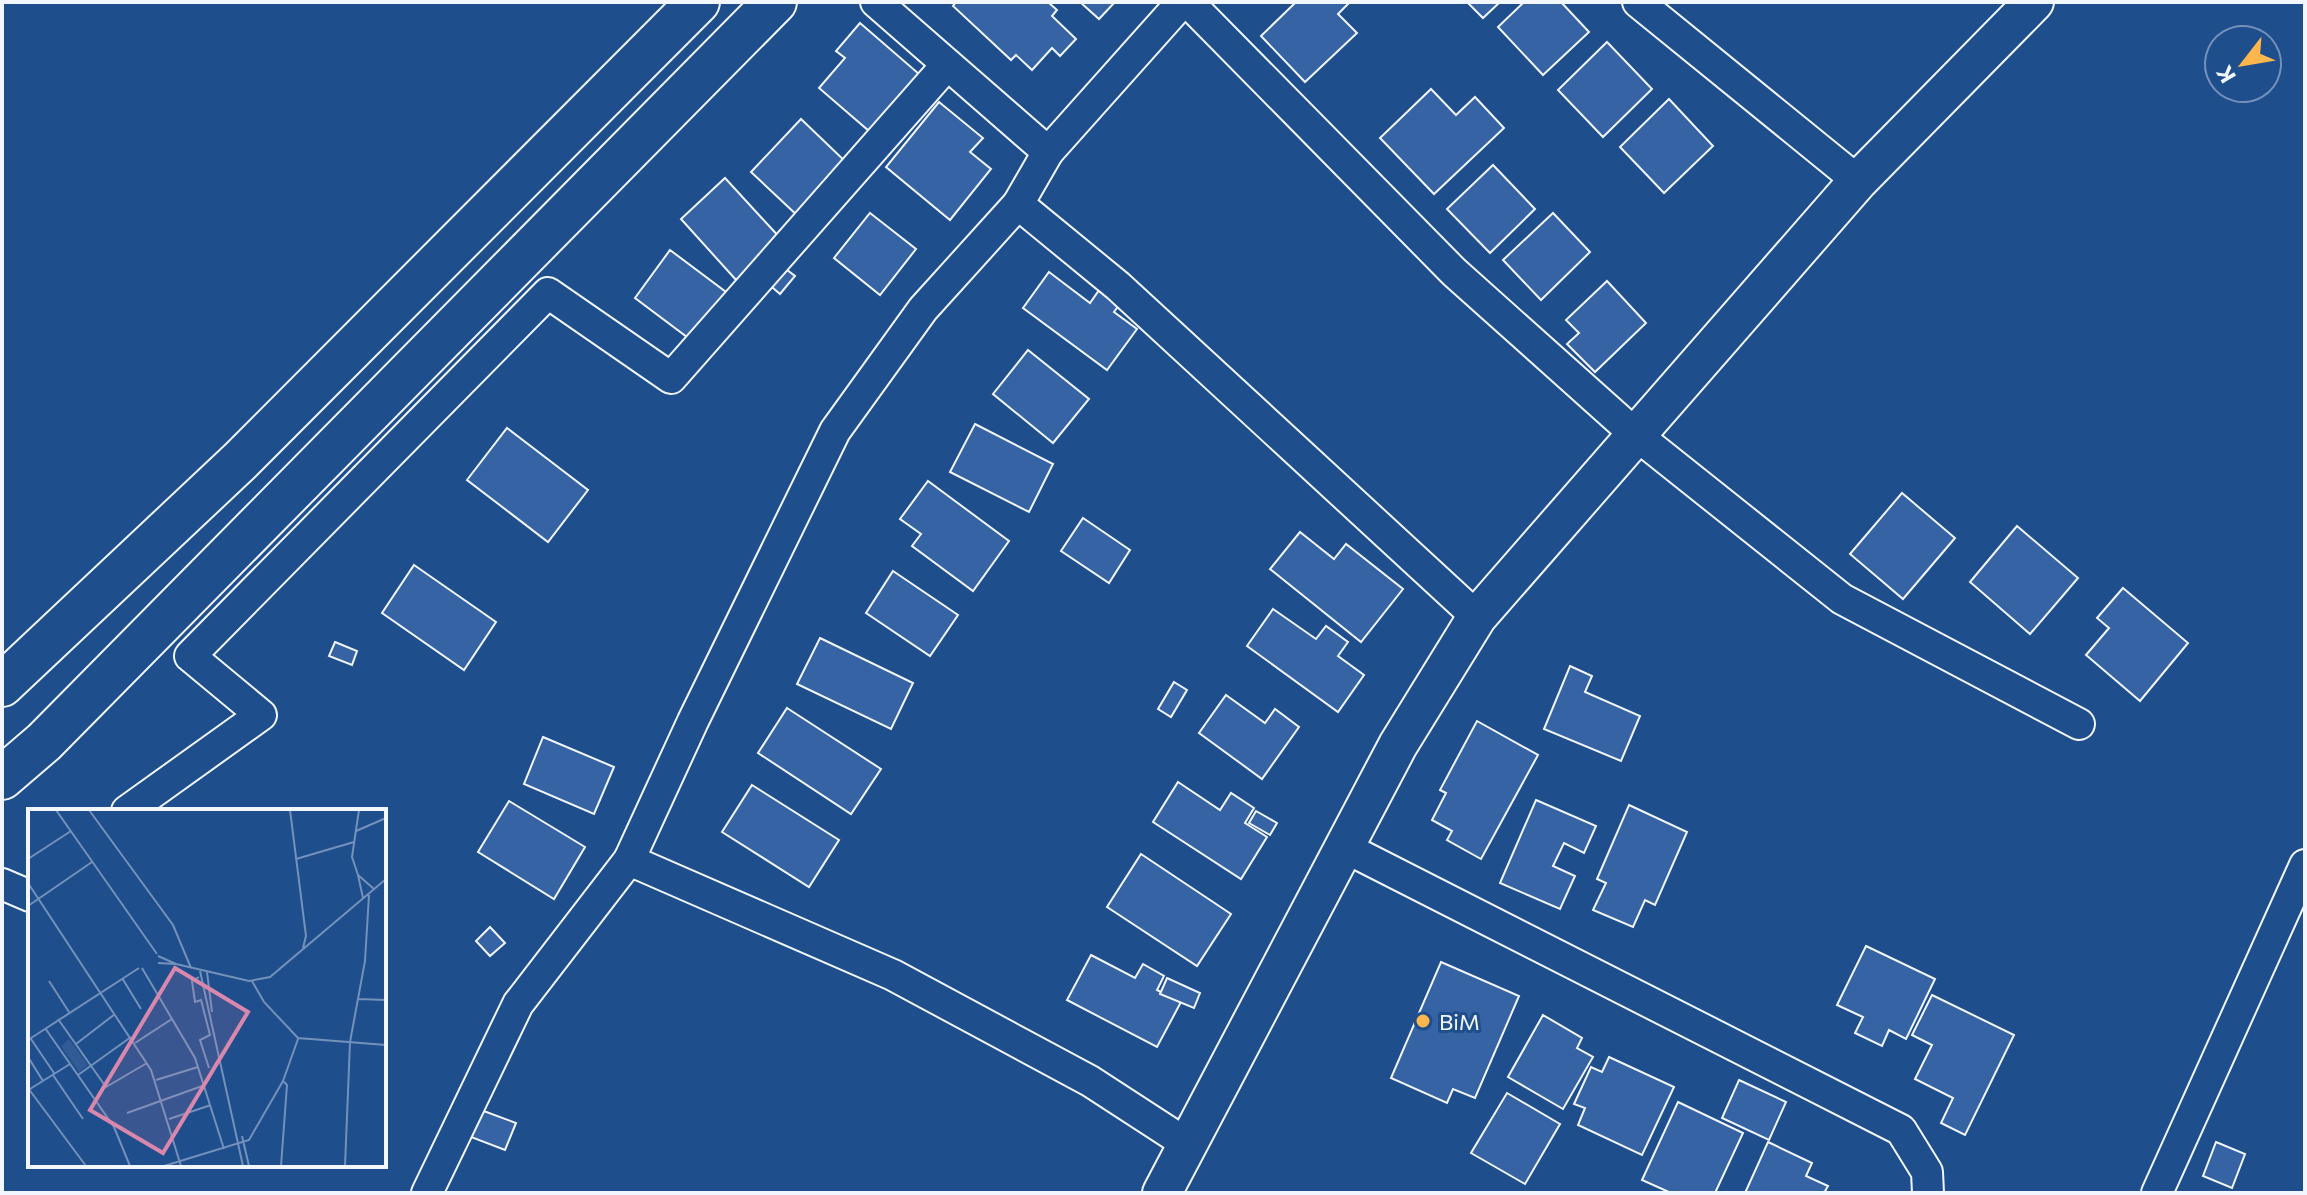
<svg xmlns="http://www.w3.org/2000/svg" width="2307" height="1195" font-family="Commissioner,sans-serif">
	<rect width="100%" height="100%" fill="#1f4e8c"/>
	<g fill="#3563a3" stroke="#f2f6ff" stroke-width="2">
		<polygon points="956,2 1048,2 1057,10 1052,16 1076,39 1060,56 1052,48 1032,70 1016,55 1011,60 953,6"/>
		<polygon points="1080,2 1115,2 1099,19"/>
		<polygon points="1296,2 1350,2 1338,14 1357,33 1305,82 1261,36"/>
		<polygon points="1467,2 1500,2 1483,18"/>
		<polygon points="1524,2 1561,2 1589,32 1543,75 1498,27"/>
		<polygon points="860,23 919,74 869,131 819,88 845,58 836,51"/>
		<polygon points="1607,42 1652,89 1603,137 1558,90"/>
		<polygon points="1431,89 1456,115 1475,97 1504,128 1434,194 1380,138"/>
		<polygon points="1669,99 1713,146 1664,193 1620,147"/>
		<polygon points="939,102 983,138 970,152 991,169 950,220 886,167"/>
		<polygon points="801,119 849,165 799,217 751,172"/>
		<polygon points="1493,165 1535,209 1490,253 1447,209"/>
		<polygon points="725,178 782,240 737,281 681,219"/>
		<polygon points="870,213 916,249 880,295 834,258"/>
		<polygon points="1553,213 1590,252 1541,300 1503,260"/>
		<polygon points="670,250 730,295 695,343 635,298"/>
		<polygon points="779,264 795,276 780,294 765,281"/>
		<polygon points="1049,272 1090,303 1102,286 1122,301 1114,312 1137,329 1107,370 1023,308"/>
		<polygon points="1607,281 1646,323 1595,372 1567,344 1579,333 1566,320"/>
		<polygon points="1028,350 1089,399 1053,443 993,394"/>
		<polygon points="975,424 1053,464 1029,512 950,472"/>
		<polygon points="507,428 588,490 548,542 467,480"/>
		<polygon points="928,481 1009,541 973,591 912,546 921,534 900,519"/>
		<polygon points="1902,493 1955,538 1903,599 1850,554"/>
		<polygon points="1083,518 1130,550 1109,583 1061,551"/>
		<polygon points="2017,526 2078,578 2030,634 1970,582"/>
		<polygon points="1300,532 1334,559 1346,544 1403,589 1361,642 1270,569"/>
		<polygon points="414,565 496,622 464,670 382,613"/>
		<polygon points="893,571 958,615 930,656 866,613"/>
		<polygon points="2123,588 2188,643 2140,701 2086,655 2109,628 2097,618"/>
		<polygon points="1273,609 1316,639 1326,626 1348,642 1338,656 1364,675 1338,712 1247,646"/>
		<polygon points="820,638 913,683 891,729 797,684"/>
		<polygon points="335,642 357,651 352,665 329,656"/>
		<polygon points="1570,666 1592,676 1585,692 1640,716 1621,761 1544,729"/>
		<polygon points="1174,682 1187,690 1171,717 1158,709"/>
		<polygon points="1226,695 1265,723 1275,709 1299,727 1262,779 1199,733"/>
		<polygon points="787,708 881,769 851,814 758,753"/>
		<polygon points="1477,721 1538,755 1481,859 1447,840 1452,831 1432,820 1446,793 1440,790"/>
		<polygon points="543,737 614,767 594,814 524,784"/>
		<polygon points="1178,782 1220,810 1231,793 1254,808 1245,823 1267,837 1241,879 1153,822"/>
		<polygon points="752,785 839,840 809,887 722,832"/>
		<polygon points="1536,800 1596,826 1584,853 1564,843 1553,866 1575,876 1560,909 1500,883"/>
		<polygon points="509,801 585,847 554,899 478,852"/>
		<polygon points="1629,805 1687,832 1655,905 1645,900 1633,927 1593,910 1606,883 1597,879"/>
		<polygon points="1256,811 1277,823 1270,835 1249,823"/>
		<polygon points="1141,854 1231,914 1197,966 1107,907"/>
		<polygon points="490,927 505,943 490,956 476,941"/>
		<polygon points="1866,946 1935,979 1906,1039 1889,1030 1882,1046 1855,1033 1863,1017 1837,1005"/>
		<polygon points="1091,955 1135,978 1143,964 1164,976 1157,990 1181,1002 1157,1047 1067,1000"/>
		<polygon points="1441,962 1519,996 1475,1098 1453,1089 1447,1103 1391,1078"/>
		<polygon points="1167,978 1200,993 1194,1008 1160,994"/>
		<polygon points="1932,995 2014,1035 1965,1135 1941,1123 1953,1098 1915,1079 1932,1045 1912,1035"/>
		<polygon points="1543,1015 1582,1038 1577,1048 1593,1057 1563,1109 1508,1077"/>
		<polygon points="1609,1057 1674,1087 1642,1155 1578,1125 1585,1108 1574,1104 1591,1067 1602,1072"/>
		<polygon points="1739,1080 1786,1102 1769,1140 1722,1118"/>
		<polygon points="1507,1093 1560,1124 1525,1184 1471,1153"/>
		<polygon points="1678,1102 1743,1133 1715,1193 1671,1193 1642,1180"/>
		<polygon points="481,1110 516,1123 505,1150 471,1137"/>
		<polygon points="1768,1142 1812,1163 1806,1176 1828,1186 1824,1193 1745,1193"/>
		<polygon points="2216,1142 2245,1154 2232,1188 2203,1176"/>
	</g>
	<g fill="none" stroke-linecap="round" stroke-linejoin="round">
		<g stroke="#f2f6ff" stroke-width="34">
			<g id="minor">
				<polyline points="876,2 1048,152"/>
				<polyline points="1182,2 1048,152 1018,204 923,309 835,431 693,721 629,860 893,975 1090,1081 1187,1144"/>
				<polyline points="1188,2 1454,272 1635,434 1842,599 2079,724"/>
				<polyline points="1638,2 1858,181"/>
				<polyline points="1018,204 1118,286 1477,617"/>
				<polyline points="127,811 261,715 190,656 548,293 671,378 946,66"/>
				<polyline points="1344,847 1901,1130 1927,1172 1928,1193"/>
				<polyline points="2,884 30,896"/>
				<polyline points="427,1193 518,1004 629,860"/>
				<polyline points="2157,1193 2305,865"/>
			</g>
		</g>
		<g stroke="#f2f6ff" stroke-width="42">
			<polyline id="tertiary" points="1162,1193 1398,745 1477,617 1858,181 2034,2"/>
		</g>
		<g stroke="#f2f6ff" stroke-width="46">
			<g id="secondary">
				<polyline points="2,685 240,461 698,2"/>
				<polyline points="2,778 44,742 775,2"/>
			</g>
		</g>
		<use href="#minor" stroke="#1f4e8c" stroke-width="30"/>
		<use href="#tertiary" stroke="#1f4e8c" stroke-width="38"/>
		<use href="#secondary" stroke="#1f4e8c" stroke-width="42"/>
	</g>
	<circle fill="#ffb74d" stroke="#1f4e8c" stroke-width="3" cx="1423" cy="1021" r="8"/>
	<g text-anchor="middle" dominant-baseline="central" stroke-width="6" stroke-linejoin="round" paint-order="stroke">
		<g font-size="22" fill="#f2f6ff" stroke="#1f4e8c" text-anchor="start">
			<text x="1439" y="1021">BiM</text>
		</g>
	</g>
	<g transform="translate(28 809)">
		<rect width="358" height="358" fill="#1f4e8c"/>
		<path d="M41 230 60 256 51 263 33 237Z" fill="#305b95"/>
		<path fill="none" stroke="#7391ba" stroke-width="2" d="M28 1 129 145M61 1 145 116 163 159M262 1 278 127 275 139M328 22 358 9M0 50 43 22M268 50 326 33M330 66 324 48 331 1M0 74 123 261 153 357M335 89 330 66 346 80M0 97 64 53M130 154 148 155 130 147M148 155 221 172 242 168 358 70M114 159 144 210M172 162 215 357M179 163 184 203M171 168 164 172 167 193 173 191 182 226 172 231 181 259M94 169 113 200M21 172 41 203M224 172 236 193 270 229 358 236M330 190 358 191M30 210 78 278 119 254M17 219 86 318 102 357M3 230 26 264M0 231 111 159M107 234 144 210 167 249 196 340M48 235 87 205M0 248 15 272M25 266 55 310M50 266 103 228M128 271 170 258M255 272 270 230M0 279 58 357M2 280 42 255M99 304 177 276M141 310 183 296M214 327 221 357M136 357 221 331 255 272 259 276 253 357M317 357 322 233 337 152 341 86"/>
		<path fill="#da87ad" fill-opacity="0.15" stroke="#da87ad" stroke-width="4" d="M147 159 220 203 135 344 62 301Z"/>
		<rect width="358" height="358" fill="none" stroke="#f2f6ff" stroke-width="4"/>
	</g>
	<rect width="2307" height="1195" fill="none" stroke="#f2f6ff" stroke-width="8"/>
	<g transform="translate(2243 64) rotate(239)"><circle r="38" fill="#1f4e8c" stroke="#7391ba" stroke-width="2"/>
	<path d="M0-6L14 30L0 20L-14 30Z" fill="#ffb74d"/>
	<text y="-12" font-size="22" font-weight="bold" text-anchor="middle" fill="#f2f6ff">K</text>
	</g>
</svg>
